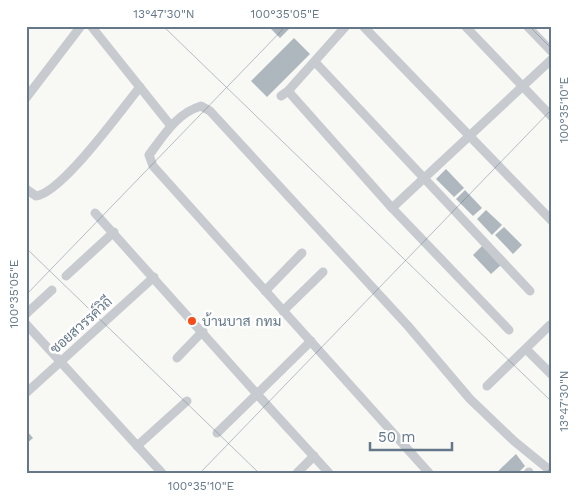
<svg xmlns="http://www.w3.org/2000/svg" width="578" height="499" font-family="'Work Sans',Sarabun,sans-serif">
	<rect width="100%" height="100%" fill="#f8f8f5"/>
	<g fill="#aeb7bd">
		<polygon points="268,26 292,26 280,38"/>
		<polygon points="294,38 310,54 267,97 251,81"/>
		<polygon points="446,169 464,188 454,197 436,179"/>
		<polygon points="465,190 482,208 473,216 456,199"/>
		<polygon points="486,210 502,225 492,235 477,219"/>
		<polygon points="504,227 522,245 513,254 495,235"/>
		<polygon points="483,245 501,265 491,274 473,255"/>
		<polygon points="26,430 33,438 26,444"/>
		<polygon points="516,454 525,466 518,473 496,473"/>
	</g>
	<g fill="none" stroke-linecap="round" stroke-linejoin="round">
		<g stroke="#c7cbcf" stroke-width="9">
			<polyline points="91,26 171,126"/>
			<polyline points="363,26 552,221"/>
			<polyline points="465,26 552,117"/>
			<polyline points="527,26 552,52"/>
			<polyline points="315,62 530,291"/>
			<polyline points="288,91 392,208 509,330"/>
			<polyline points="281,96 288,91 346,26"/>
			<polyline points="26,98 81,26"/>
			<path d="M26 189 36 196C62 193 121 110 140 87"/>
			<polyline points="392,208 552,59"/>
			<polyline points="95,213 257,394 217,433"/>
			<polyline points="66,276 114,232"/>
			<polyline points="265,291 302,253"/>
			<polyline points="283,311 323,272"/>
			<polyline points="26,314 52,290"/>
			<polyline points="26,324 162,473"/>
			<polyline points="311,341 257,394 329,473"/>
			<polyline points="526,349 552,375"/>
			<polyline points="177,358 203,331"/>
			<polyline points="487,386 550,325"/>
			<polyline points="26,393 154,277"/>
			<polyline points="137,446 187,401"/>
			<polyline points="297,473 314,456"/>
			<path d="M429 473 153 166 149 155C164 135 177 113 201 106L210 111 408 326 470 399 514 441 552 472"/>
			<polyline points="528,473 529,472"/>
		</g>
	</g>
	<path fill="none" stroke="#647889" stroke-width="1" stroke-opacity="0.45" d="M163 26 552 402M529 26 552 49M26 248 259 473M26 295 286 26M200 473 552 109M546 473 552 466"/>
	<circle fill="#f64c17" stroke="#fff" stroke-width="2" cx="192" cy="321" r="5"/>
	<g text-anchor="middle" dominant-baseline="central" stroke-width="5" stroke-linejoin="round" paint-order="stroke">
		<g font-size="14" fill="#647889" stroke="#fff" text-anchor="start">
			<text x="202" y="321">บ้านบาส กทม</text>
		</g>
		<g font-size="14" fill="#647889" stroke="#fff">
			<text transform="translate(81 325) rotate(-42)">ซอยสวรรค์วิถี</text>
		</g>
	</g>
	<rect width="578" height="499" fill="none" stroke="#ffffff" stroke-width="55"/>
	<path d="M370 442v8h82v-8" fill="none" stroke="#647889" stroke-width="2.5"/>
	<text x="378" y="442" font-size="15" fill="#647889" stroke="#ffffff" stroke-width="4" paint-order="stroke">50 m</text>
	<rect x="28" y="28" width="522" height="444" fill="none" stroke="#647889" stroke-width="2"/>
	<g font-size="12" text-anchor="middle" fill="#647889">
		<text x="164" y="18">13°47'30"N</text>
		<text x="285" y="18">100°35'05"E</text>
		<text transform="translate(564 110) rotate(-90)" y="4">100°35'10"E</text>
		<text transform="translate(14 294) rotate(-90)" y="4">100°35'05"E</text>
		<text transform="translate(564 401) rotate(-90)" y="4">13°47'30"N</text>
		<text x="201" y="490">100°35'10"E</text>
	</g>
</svg>
